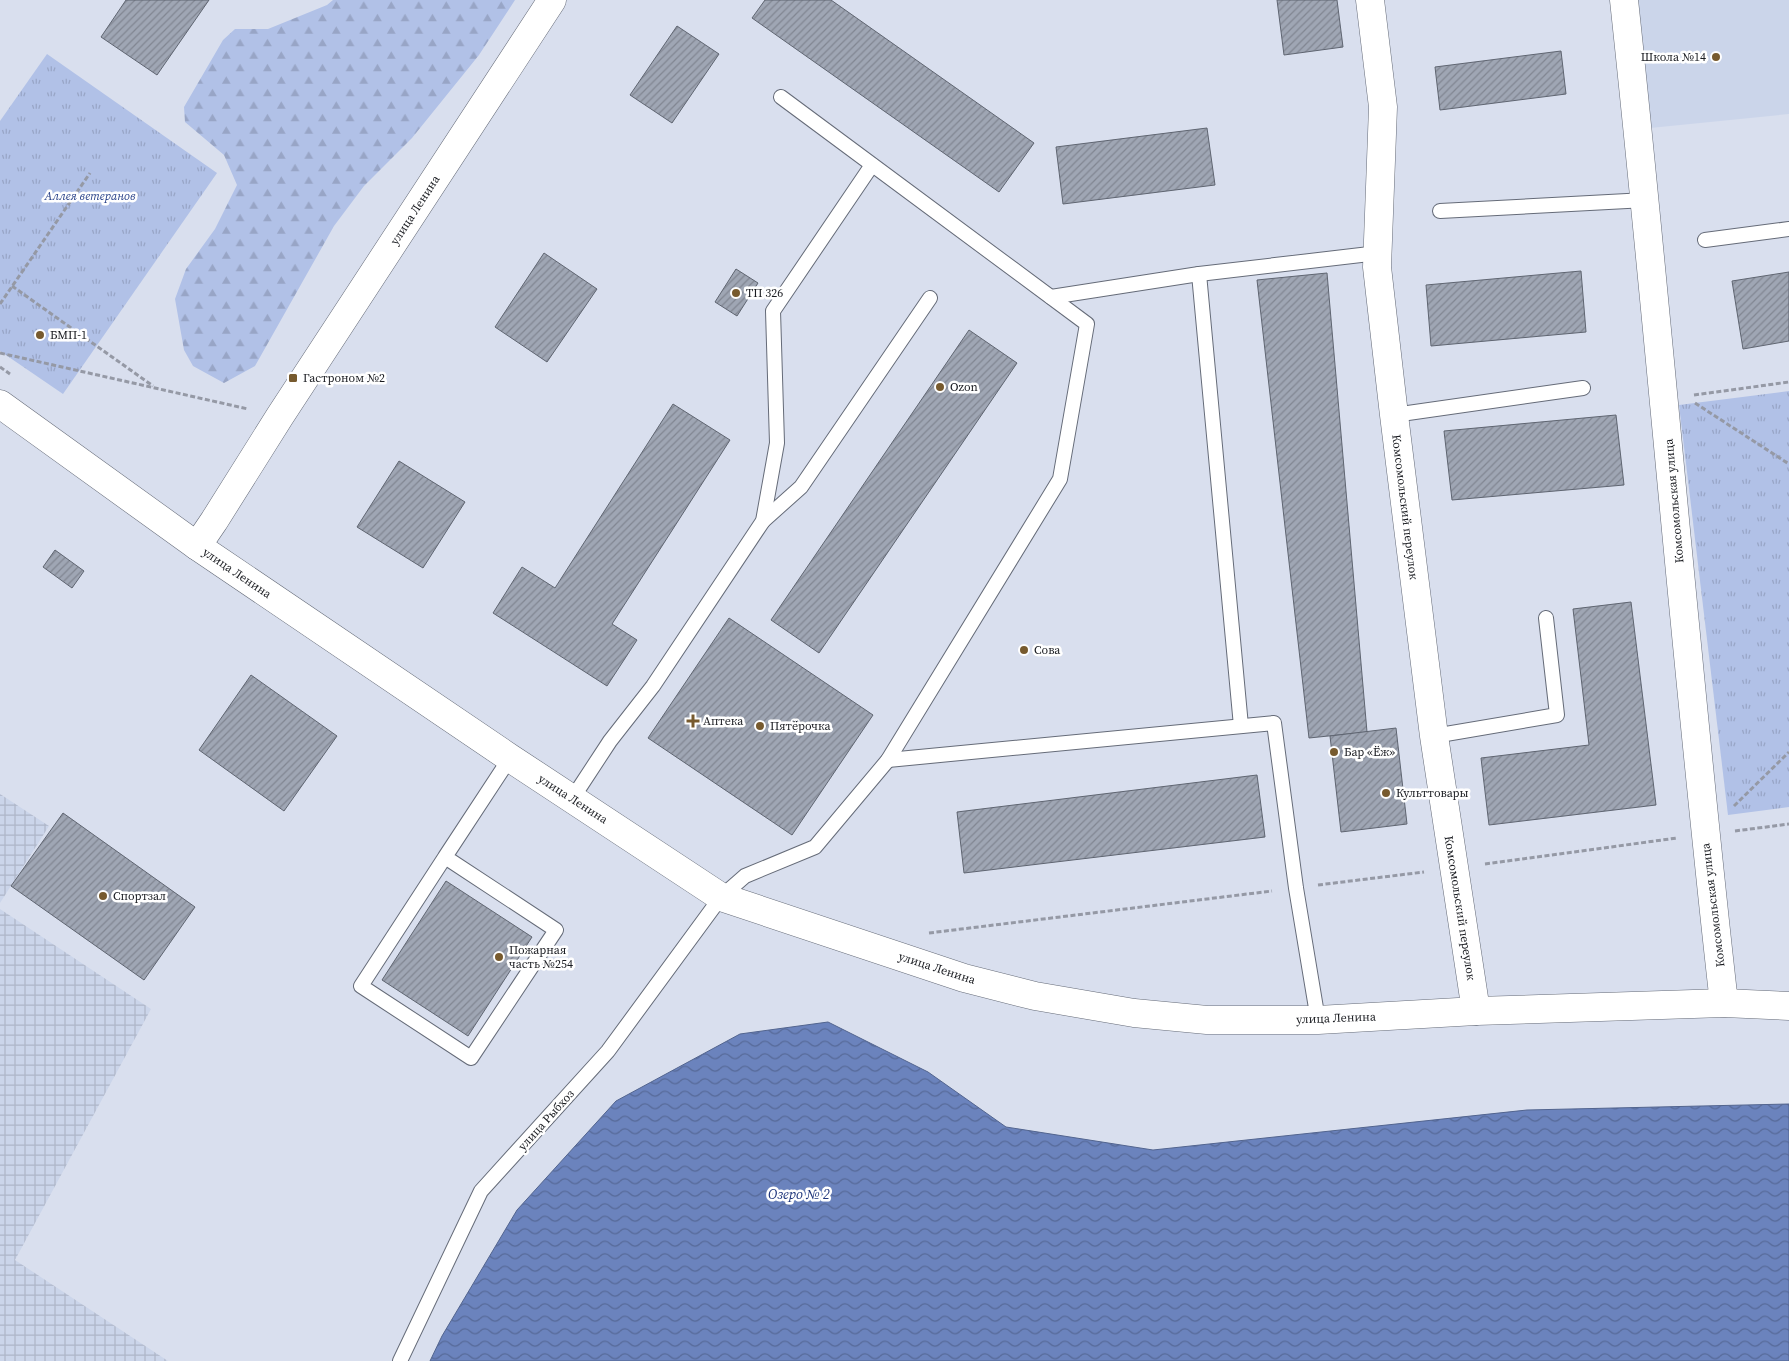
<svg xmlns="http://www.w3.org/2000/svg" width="1789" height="1361" font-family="'Source Serif 4',serif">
	<defs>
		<pattern id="industrial-grid" width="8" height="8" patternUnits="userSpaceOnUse" patternTransform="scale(1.25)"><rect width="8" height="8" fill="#cbd5ea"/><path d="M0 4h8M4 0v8" fill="none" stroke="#aeb6c8"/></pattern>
		<pattern id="grass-tufts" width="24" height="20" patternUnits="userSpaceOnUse" patternTransform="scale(1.25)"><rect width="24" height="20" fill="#b1c1e7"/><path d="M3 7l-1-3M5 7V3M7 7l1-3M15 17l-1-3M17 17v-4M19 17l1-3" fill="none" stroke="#98a5c6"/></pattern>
		<pattern id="forest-firs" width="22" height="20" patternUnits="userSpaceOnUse" patternTransform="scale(1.25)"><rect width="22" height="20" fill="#b1c1e7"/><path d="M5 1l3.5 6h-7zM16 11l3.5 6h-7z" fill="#98a5c6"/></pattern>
		<pattern id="water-waves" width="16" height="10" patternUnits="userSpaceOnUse" patternTransform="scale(1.25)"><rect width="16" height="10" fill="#6b83bd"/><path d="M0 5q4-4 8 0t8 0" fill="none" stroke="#576a99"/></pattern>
		<pattern id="building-hatch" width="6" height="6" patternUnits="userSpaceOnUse" patternTransform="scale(1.25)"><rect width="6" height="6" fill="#9fa6b4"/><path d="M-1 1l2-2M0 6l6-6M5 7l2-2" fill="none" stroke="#818692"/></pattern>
	</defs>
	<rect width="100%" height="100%" fill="#d9dfee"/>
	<polygon fill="#cbd5ea" points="1637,0 1789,0 1789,114 1650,128"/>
	<g fill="url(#industrial-grid)">
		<polygon points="0,794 49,826 0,903"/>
		<polygon points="0,909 151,1009 15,1260 168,1361 0,1361"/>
	</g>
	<g fill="url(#grass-tufts)">
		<polygon points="47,54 217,173 63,394 0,351 0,121"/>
		<polygon points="1789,391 1789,807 1728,815 1679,405"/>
	</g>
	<polygon fill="url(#forest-firs)" points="333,0 515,0 479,55 412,138 364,186 334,226 255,366 224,383 193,366 184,350 175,299 186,269 215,229 237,185 224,155 185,122 184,107 223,40 235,29 268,29 327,5"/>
	<polygon fill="url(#water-waves)" stroke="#52648e" points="828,1022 928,1072 1006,1127 1153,1150 1527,1110 1789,1104 1789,1361 430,1361 442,1336 517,1210 616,1101 740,1034"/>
	<g fill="url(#building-hatch)" stroke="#5f6571">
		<polygon points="126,0 209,0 157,75 101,37"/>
		<polygon points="765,0 831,0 1034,143 999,192 752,18"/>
		<polygon points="1277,0 1337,0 1343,47 1284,55"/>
		<polygon points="677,26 719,54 672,123 630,95"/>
		<polygon points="1561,51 1566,94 1440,110 1435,67"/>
		<polygon points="1207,128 1215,185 1063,204 1056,147"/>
		<polygon points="544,253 597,289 547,362 495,327"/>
		<polygon points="736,269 758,283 737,316 715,302"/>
		<polygon points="1581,271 1586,332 1431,346 1426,285"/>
		<polygon points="1789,272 1789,341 1743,349 1732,281"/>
		<polygon points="1327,273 1367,732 1309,738 1257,280"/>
		<polygon points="969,330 1017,363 819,653 771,620"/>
		<polygon points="673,404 730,440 612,624 637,640 607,686 493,613 522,567 555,588"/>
		<polygon points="1616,415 1624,485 1452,500 1444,431"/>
		<polygon points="399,461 465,502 423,568 357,527"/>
		<polygon points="55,550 84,571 72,588 43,567"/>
		<polygon points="1631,602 1656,805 1489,825 1481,758 1589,745 1573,609"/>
		<polygon points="729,618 873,715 792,835 648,738"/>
		<polygon points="251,675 337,736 284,811 199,750"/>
		<polygon points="1396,728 1407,824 1341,832 1330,736"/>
		<polygon points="1257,775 1265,837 964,873 957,812"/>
		<polygon points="63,813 195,907 144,980 11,886"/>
		<polygon points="446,881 532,937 468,1036 382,980"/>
	</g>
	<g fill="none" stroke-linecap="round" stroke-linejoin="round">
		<g stroke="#656b78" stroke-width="16">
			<g id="lane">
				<polyline points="1440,211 1646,200"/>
				<polyline points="1705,240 1789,229"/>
				<polyline points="1199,274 1241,726"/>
				<polyline points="1051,297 1199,274 1378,253"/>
				<polyline points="1394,415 1583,388"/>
				<polyline points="763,521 801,487 930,298"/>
				<polyline points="1434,736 1557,715 1546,618"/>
				<polyline points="888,760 1274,723 1296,888 1318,1020"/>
				<polyline points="572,799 610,741 653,686 763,521 777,443 773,311 872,165"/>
				<polyline points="445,857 361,986 471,1058 556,930 445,857 510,758"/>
				<polyline points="400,1361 481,1191 608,1051 721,897 745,876 815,847 888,760 1060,479 1087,324 781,97"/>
			</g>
		</g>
		<g stroke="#656b78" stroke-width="29">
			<g id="street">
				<polyline points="1370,0 1383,107 1377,267 1394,415 1434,736 1476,1011"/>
				<path d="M1624 0C1660 334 1686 669 1724 1003"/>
				<polyline points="197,546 214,521 280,416 552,0"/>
			</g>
		</g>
		<g stroke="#656b78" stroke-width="29">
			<polyline id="secondary" points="0,404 197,546 510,758 721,897 964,978 1035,996 1134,1013 1207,1020 1318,1020 1476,1011 1724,1003 1789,1006"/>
		</g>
		<g stroke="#9599a5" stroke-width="3" stroke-dasharray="5 2.5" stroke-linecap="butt">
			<polyline points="12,286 153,386"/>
			<polyline points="0,304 90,173"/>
			<polyline points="0,353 248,409"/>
			<polyline points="0,367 10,374"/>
			<polyline points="1694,395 1789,382"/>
			<polyline points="1695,403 1789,464"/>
			<polyline points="1734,806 1789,752"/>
			<polyline points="1735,831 1789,824"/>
			<polyline points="1485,864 1677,838"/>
			<polyline points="1318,885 1424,872"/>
			<polyline points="929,933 1272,891"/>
		</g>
		<use href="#lane" stroke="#fff" stroke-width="14"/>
		<use href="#street" stroke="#fff" stroke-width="28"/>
		<use href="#secondary" stroke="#fff" stroke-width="28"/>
	</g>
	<g fill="#775a2e" stroke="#fff" stroke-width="2">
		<circle cx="1716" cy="57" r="5"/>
		<circle cx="736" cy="293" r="5"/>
		<circle cx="40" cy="335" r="5"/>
		<rect x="288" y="373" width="10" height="10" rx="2.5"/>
		<circle cx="940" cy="387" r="5"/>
		<circle cx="1024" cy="650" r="5"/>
		<path d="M690.5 713.5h5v5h5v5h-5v5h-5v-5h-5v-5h5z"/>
		<circle cx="760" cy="726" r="5"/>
		<circle cx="1334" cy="752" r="5"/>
		<circle cx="1386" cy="793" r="5"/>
		<circle cx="103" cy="896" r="5"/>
		<circle cx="499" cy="957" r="5"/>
	</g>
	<g text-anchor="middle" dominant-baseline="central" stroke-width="5" stroke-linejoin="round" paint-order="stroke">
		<g font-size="12" fill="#191b20" stroke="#fff" text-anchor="start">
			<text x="1706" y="57" text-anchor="end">Школа №14</text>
			<text x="746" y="293">ТП 326</text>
			<text x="50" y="335">БМП-1</text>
			<text x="303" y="378">Гастроном №2</text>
			<text x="950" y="387">Ozon</text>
			<text x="1034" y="650">Сова</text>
			<text x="703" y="721">Аптека</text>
			<text x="770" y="726">Пятёрочка</text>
			<text x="1344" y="752">Бар «Ёж»</text>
			<text x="1396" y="793">Культтовары</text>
			<text x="113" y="896">Спортзал</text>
			<text x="509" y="950">Пожарная<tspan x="509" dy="14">часть №254</tspan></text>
		</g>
		<g font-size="12" font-style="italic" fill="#294289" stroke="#fff">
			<text x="90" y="196">Аллея ветеранов</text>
		</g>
		<g font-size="12" fill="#191b20" stroke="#fff">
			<text transform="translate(415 210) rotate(-57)">улица Ленина</text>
			<text transform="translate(1674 501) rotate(-95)">Комсомольская улица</text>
			<text transform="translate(1405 507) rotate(83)">Комсомольский переулок</text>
			<text transform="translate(237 573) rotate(34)">улица Ленина</text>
			<text transform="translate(573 799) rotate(33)">улица Ленина</text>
			<text transform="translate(1713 905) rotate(-97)">Комсомольская улица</text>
			<text transform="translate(1460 908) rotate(81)">Комсомольский переулок</text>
			<text transform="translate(937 968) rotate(18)">улица Ленина</text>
			<text transform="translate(1336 1018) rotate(-2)">улица Ленина</text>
			<text transform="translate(546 1120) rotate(-48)">улица Рыбхоз</text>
		</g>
		<g font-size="14" font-style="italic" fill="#1d347a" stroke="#fff">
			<text x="799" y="1194">Озеро № 2</text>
		</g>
	</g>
</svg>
